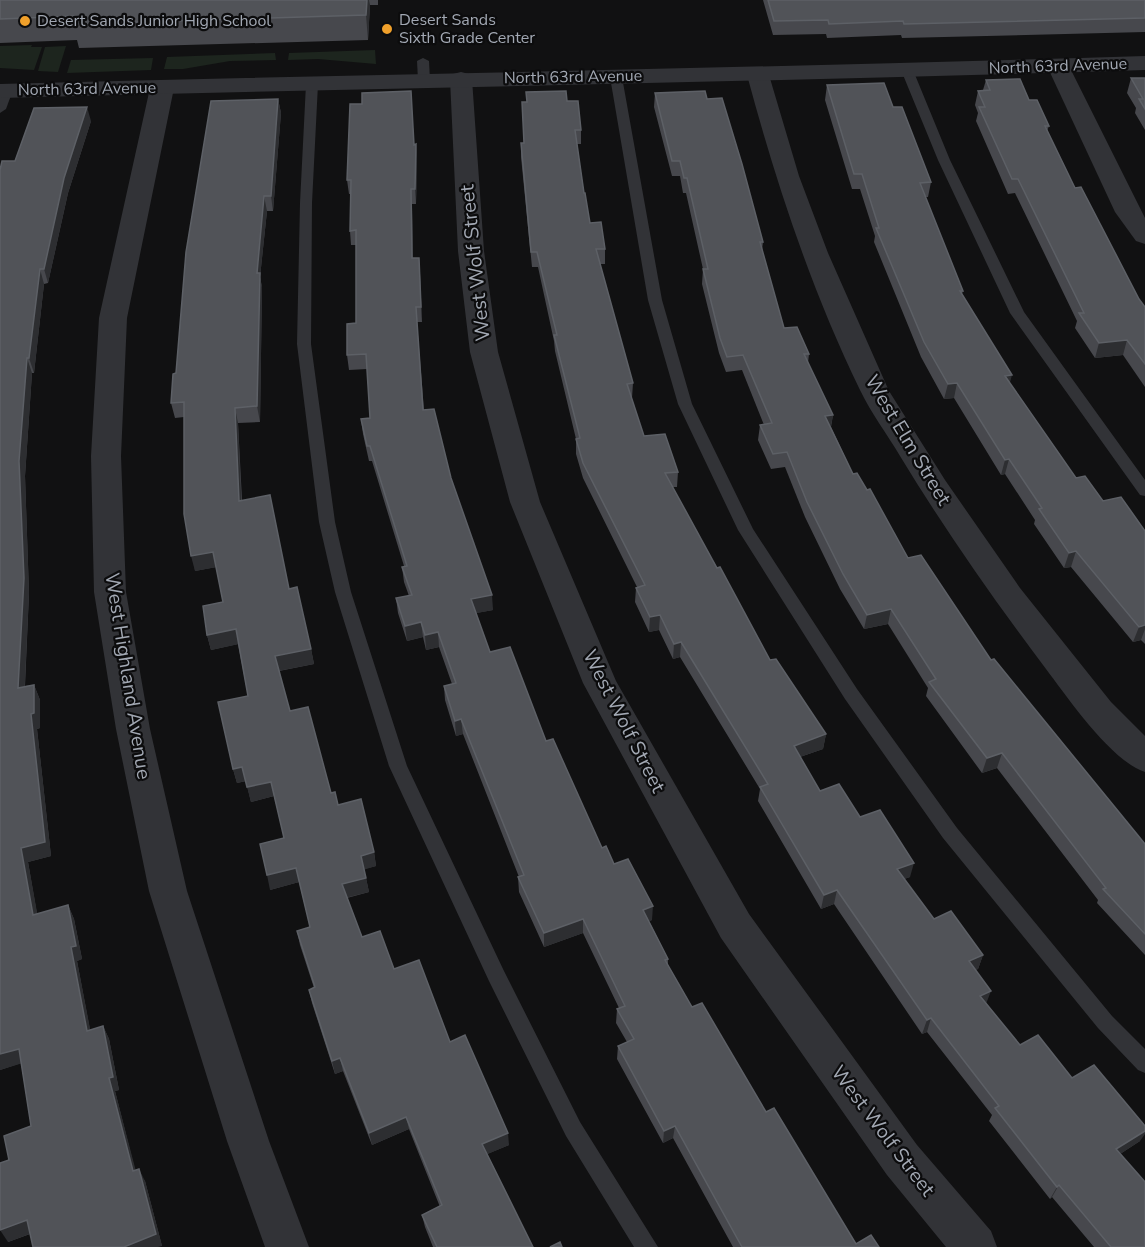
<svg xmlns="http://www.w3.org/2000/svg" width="1145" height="1247" font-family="'Nunito Sans',sans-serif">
	<rect width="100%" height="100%" fill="#111112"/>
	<g fill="#1d251e">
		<polygon points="32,45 31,47 42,47 34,70 0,68 0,46"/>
		<polygon points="66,46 58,72 38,71 45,47"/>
		<polygon points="375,50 376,64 318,59 288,60 289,53"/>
		<polygon points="275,53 276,60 230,61 183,69 164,69 167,57"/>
		<polygon points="153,58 151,70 67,73 71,60"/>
	</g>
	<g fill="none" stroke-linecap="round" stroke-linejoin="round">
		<g fill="#323337" fill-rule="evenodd">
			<polygon points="423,58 429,61 430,80 424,83 418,80 417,61"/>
			<polygon points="907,67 913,70 950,160 1024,312 1145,480 1145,496 1140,495 1010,313 938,160 901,70"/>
			<polygon points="616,74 622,77 662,300 692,404 753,529 857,689 957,828 1112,1016 1145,1049 1145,1073 1138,1070 1098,1028 943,838 845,699 738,530 678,404 648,300 610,77"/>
			<polygon points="312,81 318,84 312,203 311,344 335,522 351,592 407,766 503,969 580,1122 658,1247 634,1247 566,1136 489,981 389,766 335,592 319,522 297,344 300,203 306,84"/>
			<polygon points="7,87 13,90 6,109 0,113 0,93 3,88"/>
		</g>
		<g fill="#323337" fill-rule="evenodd">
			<polygon points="1058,59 1066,61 1069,66 1145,218 1145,244 1136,241 1115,212 1047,66 1050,61"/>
			<path d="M758 68 766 70 769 75 799 176 828 253 889 391 945 480 1020 588 1111 702 1145 736V772C1111 761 1068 698 1046 669 994 600 945 530 900 456 887 434 871 413 860 390 811 289 776 183 747 75L750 70Z"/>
			<polygon points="461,72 469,74 472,79 484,251 498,352 540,502 616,681 749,914 917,1145 991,1231 997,1247 946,1247 887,1175 721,938 583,683 510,502 470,352 458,251 450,79 453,74"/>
			<polygon points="162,81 170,83 174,88 127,318 121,456 126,592 150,729 187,891 269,1141 309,1247 265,1247 227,1141 149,891 116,729 94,592 91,456 99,318 150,88 154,83"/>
		</g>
		<path fill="#323337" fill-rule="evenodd" d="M1145 56V70C763 82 382 88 0 98V84C382 74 763 68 1145 56Z"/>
	</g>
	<g fill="#47484d">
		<polygon points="0,0 378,0 378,5 370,5 368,40 79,48 77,40 0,43"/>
		<polygon points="763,0 1145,0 1145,32 902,38 901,35 827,38 826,34 773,35"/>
		<polygon points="1131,78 1145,78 1145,130 1135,113 1136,108 1127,93"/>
		<polygon points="986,80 1029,100 1049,126 1047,131 1075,188 1139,299 1145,307 1145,387 1123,355 1095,358 1075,328 1077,321 1015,193 1008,194 976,121 978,113 975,105 978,91 983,90"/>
		<polygon points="827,85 893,107 931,182 928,197 925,197 963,291 962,294 1010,383 1076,478 1103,501 1145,531 1145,644 1141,640 1133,642 1071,567 1064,568 1034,524 1035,520 1005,474 1001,475 954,398 944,399 921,357 874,242 875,236 860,189 852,189 825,100"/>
		<polygon points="411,91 414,145 416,144 417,159 416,204 412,204 413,258 419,258 420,273 422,322 417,322 424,410 451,478 493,610 476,613 490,652 546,741 602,848 614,864 652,920 649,921 668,959 668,965 692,1007 856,1244 879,1247 733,1247 673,1138 663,1143 617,1059 618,1046 627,1042 616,1023 617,1009 619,1008 583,933 544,947 519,892 518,877 519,877 463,734 456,736 445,700 444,686 452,684 439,647 426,650 423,637 407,641 398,613 396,598 409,596 404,582 402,567 404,566 372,461 369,461 363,434 361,419 370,418 367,369 349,370 347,355 356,323 356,245 351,245 350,231 350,194 349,194 347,180 362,104"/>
		<polygon points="655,93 707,99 763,242 762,250 784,328 809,354 808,363 833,415 831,427 853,474 908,558 991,660 1145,844 1145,955 1097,903 1098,900 997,768 982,773 926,696 928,688 888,624 864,629 840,589 805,517 785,467 771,469 758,440 760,425 764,425 742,370 726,372 719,353 702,284 703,269 686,193 683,193 680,176 672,176 654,107"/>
		<polygon points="278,99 281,113 273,211 267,211 260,277 262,287 260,422 238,423 242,500 289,589 311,649 314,664 279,671 290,711 331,793 338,805 374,852 376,866 364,869 369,892 347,898 362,937 394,969 450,1042 509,1145 487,1154 533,1247 433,1247 425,1227 422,1215 440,1207 409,1129 372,1145 343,1071 335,1074 312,1003 309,990 314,988 300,945 297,931 310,927 299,882 270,890 284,838 274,796 251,802 246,781 237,783 233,769 248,696 238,644 211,650 207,635 223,602 216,567 195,571 184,417 175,418 171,403 176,373"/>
		<polygon points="567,101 581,130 581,144 577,144 584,193 590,223 605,249 605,264 600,264 633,383 632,398 631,398 644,436 678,472 677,487 672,487 717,568 770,660 826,734 823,749 800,757 820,791 860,817 910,877 904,879 934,919 983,955 978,969 975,970 986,1003 1020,1045 1072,1078 1140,1141 1120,1154 1145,1247 1094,1247 1052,1197 1050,1199 989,1121 992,1115 927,1032 922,1034 834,904 821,909 758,801 760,789 680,657 673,659 659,630 649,632 635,602 636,588 637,587 583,478 576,454 576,439 555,351 554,341 538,267 532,267 521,157 521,143 524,143 522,102"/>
		<polygon points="91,121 68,193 48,283 44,284 34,373 32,373 25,476 29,593 25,686 34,685 40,700 40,728 37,729 51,856 28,862 37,914 68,905 74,919 82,959 77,961 90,1030 103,1026 109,1039 119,1090 115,1091 135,1170 145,1181 162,1246 30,1234 8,1242 9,1160 31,1126 21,1063 0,1070 15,161"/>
	</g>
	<g fill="#2d2e31">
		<polygon points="367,0 369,0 370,5 368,40 366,15"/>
		<polygon points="278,99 281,113 273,211 271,196"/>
		<polygon points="87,107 91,121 68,193 48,283 44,269 64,178"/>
		<polygon points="416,144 417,159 416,204 415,189"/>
		<polygon points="411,189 412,204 413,273 412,258"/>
		<polygon points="264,196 267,211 260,277 262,287 260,422 257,406 257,273"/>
		<polygon points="419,258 420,273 422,322 421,307"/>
		<polygon points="40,269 44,284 34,373 29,358"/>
		<polygon points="1127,340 1123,355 1095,358 1099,343"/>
		<polygon points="27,358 32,373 25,476 29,593 24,702 18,688 19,461"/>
		<polygon points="1012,375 1008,390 1005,376"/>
		<polygon points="957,383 954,398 944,399 948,384"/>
		<polygon points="235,408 238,423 242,516 239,501"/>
		<polygon points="833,415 830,430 825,416"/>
		<polygon points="1009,459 1005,474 1001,475 1005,460"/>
		<polygon points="1076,551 1071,567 1064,568 1069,553"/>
		<polygon points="213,552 217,567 195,571 191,556"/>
		<polygon points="492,595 493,610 472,614 471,599"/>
		<polygon points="891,609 888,624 864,629 867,615"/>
		<polygon points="660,615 659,630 649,632 650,617"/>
		<polygon points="421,622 423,637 407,641 405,626"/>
		<polygon points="1145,625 1145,629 1141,640 1133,642 1139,627"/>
		<polygon points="236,629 239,644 211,650 207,635"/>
		<polygon points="438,632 439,647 426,650 425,635"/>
		<polygon points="681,642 680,657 673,659 674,644"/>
		<polygon points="311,649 314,664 278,671 275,656"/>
		<polygon points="34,685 40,700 40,728 37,729 51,856 28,862 40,929 33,915 21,848 31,714"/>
		<polygon points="461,719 463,734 456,736 455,721"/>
		<polygon points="826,734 823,749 791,760 794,746"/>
		<polygon points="1002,753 997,768 982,773 987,758"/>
		<polygon points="242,767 246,781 237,783 233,769"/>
		<polygon points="271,782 274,796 251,802 247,787"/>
		<polygon points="374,852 376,866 363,870 361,856"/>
		<polygon points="914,863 910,877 893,883 897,869"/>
		<polygon points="296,868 299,882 270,890 267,875"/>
		<polygon points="366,878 369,892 345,898 342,884"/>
		<polygon points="837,890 834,904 821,909 824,895"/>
		<polygon points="68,905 74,919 82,959 77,961 93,1044 87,1031 71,947"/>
		<polygon points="653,906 652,920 642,924 643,910"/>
		<polygon points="583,919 583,933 544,947 544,933"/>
		<polygon points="983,955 978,969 964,975 969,961"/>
		<polygon points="991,991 986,1004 980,996"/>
		<polygon points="931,1018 927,1032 922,1034 927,1020"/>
		<polygon points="103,1026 109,1039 119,1090 115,1091 139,1183 133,1171 109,1078"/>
		<polygon points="19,1049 26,1062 0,1070 0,1054"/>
		<polygon points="340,1058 343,1071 335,1074 332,1061"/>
		<polygon points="406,1117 409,1129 372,1145 369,1133"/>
		<polygon points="675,1126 673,1138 663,1143 664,1131"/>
		<polygon points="1145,1131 1145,1134 1140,1141 1108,1162 1116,1149"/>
		<polygon points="508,1133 509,1145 483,1156 482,1144"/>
		<polygon points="139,1169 145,1181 162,1246 158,1247 124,1247"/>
		<polygon points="1059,1185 1052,1197 1050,1199 1057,1187"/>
		<polygon points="27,1220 35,1232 8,1242 0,1230"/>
	</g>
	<g fill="#515358" stroke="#5d6066" stroke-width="1.5">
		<polygon points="0,0 367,0 366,15 73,24 75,16 0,19"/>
		<polygon points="768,0 1145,0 1145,18 904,24 903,21 829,24 828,20 774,21"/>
		<polygon points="1131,78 1145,78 1145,109 1139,99 1143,99"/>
		<polygon points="1020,79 1029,100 1037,100 1049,126 1045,126 1075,188 1081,187 1139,299 1145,307 1145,364 1127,340 1099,343 1079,313 1084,313 1018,179 1012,179 979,107 985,107 978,91 990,90 986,80"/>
		<polygon points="884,83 893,107 902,107 931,182 920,183 963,291 960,291 1012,375 1005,376 1076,478 1085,476 1103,501 1121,497 1145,531 1145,625 1139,627 1076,551 1069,553 1039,509 1042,508 1009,459 1005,460 957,383 948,384 924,342 876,228 879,228 862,174 854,174 827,85"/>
		<polygon points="411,91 414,145 416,144 415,189 411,189 412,258 419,258 421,307 416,307 423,410 434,409 451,478 492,595 471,599 490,652 510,647 546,741 553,739 602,848 606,846 614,864 628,859 653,906 643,910 668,959 665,960 692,1007 702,1003 766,1112 774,1108 856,1244 871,1235 879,1247 742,1247 675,1126 664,1131 618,1046 634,1039 617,1009 625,1006 583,919 544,933 518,877 524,875 461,719 455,721 444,686 456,683 438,632 425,635 421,622 405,626 396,598 412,595 402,567 407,566 370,446 367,446 361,419 370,418 366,354 347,355 347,324 356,323 356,230 350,231 351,180 347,180 350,104 362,104 362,93"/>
		<polygon points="566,91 567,101 578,101 581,130 575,130 584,193 585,193 590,223 601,222 605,249 596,249 633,383 627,384 644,436 665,434 678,472 665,473 717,568 720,567 770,660 776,659 826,734 794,746 820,791 839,784 860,817 880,810 914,863 897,869 934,919 951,911 983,955 969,961 991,991 980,996 1020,1045 1038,1035 1072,1078 1094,1065 1145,1126 1145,1131 1116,1149 1145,1182 1145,1247 1111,1247 1059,1185 1057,1187 995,1108 999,1106 931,1018 927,1020 837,890 824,895 760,787 768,784 681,642 674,644 660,615 650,617 636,588 645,585 583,463 576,439 580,438 554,335 557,335 537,252 531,252 521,143 524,143 522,102 527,102 526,92"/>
		<polygon points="705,91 707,99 722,98 742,164 763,242 760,242 784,328 797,327 809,354 804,354 833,415 825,416 853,474 857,473 867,490 870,489 908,558 921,555 991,660 994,659 1145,844 1145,934 1103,889 1106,888 1002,753 987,758 929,682 936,679 891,609 867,615 843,574 807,502 787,452 773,454 760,425 772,423 743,355 727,357 720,338 703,269 708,269 687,178 684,178 680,161 672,161 655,93"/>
		<polygon points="278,99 271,196 264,196 257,273 260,273 257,406 235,408 239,501 270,495 289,589 297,587 311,649 275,656 290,711 308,707 331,793 335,792 338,805 361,799 374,852 361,856 366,878 342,884 362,937 380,931 394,969 419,960 450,1042 465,1035 508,1133 482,1144 533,1247 437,1247 422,1215 442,1205 406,1117 369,1133 340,1058 332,1061 309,990 315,987 297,931 310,927 296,868 267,875 260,844 284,838 271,782 247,787 242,767 233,769 218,702 248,696 236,629 207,635 203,606 223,602 213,552 191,556 184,514 184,402 171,403 173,374 176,373 186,252 211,101"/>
		<polygon points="87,107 64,178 44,269 40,269 29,358 27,358 19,461 24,578 18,688 34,685 34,713 31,714 45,842 21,848 33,915 68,905 76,946 71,947 87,1031 103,1026 113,1077 109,1078 133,1171 139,1169 156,1234 124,1247 33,1247 27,1220 0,1230 0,1163 9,1160 4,1136 31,1126 19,1049 0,1054 0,170 2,161 15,161 34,108"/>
		<polygon points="560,1242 562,1247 550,1247"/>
	</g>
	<g fill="#f0a02b" stroke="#0c0c0d" stroke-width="2">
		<circle cx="25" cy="21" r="6"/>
		<circle cx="387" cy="29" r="6"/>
	</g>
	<g text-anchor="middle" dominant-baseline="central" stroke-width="4.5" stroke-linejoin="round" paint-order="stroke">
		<g font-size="16" fill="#a2a8b3" stroke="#0c0c0d" text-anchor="start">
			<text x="399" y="20">Desert Sands<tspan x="399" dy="18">Sixth Grade Center</tspan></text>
			<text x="37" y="21">Desert Sands Junior High School</text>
		</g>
		<g font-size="16" fill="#a2a8b3" stroke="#0c0c0d">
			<text transform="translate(1058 66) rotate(-2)">North 63rd Avenue</text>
			<text transform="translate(573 77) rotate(-1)">North 63rd Avenue</text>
			<text transform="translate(87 89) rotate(-1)">North 63rd Avenue</text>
		</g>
		<g font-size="20" fill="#a2a8b3" stroke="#0c0c0d">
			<text transform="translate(475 263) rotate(-96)">West Wolf Street</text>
			<text transform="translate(908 440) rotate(59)">West Elm Street</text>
			<text transform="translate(128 676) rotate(81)">West Highland Avenue</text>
			<text transform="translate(624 721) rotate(63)">West Wolf Street</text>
			<text transform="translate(883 1131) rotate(53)">West Wolf Street</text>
		</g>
	</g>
</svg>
